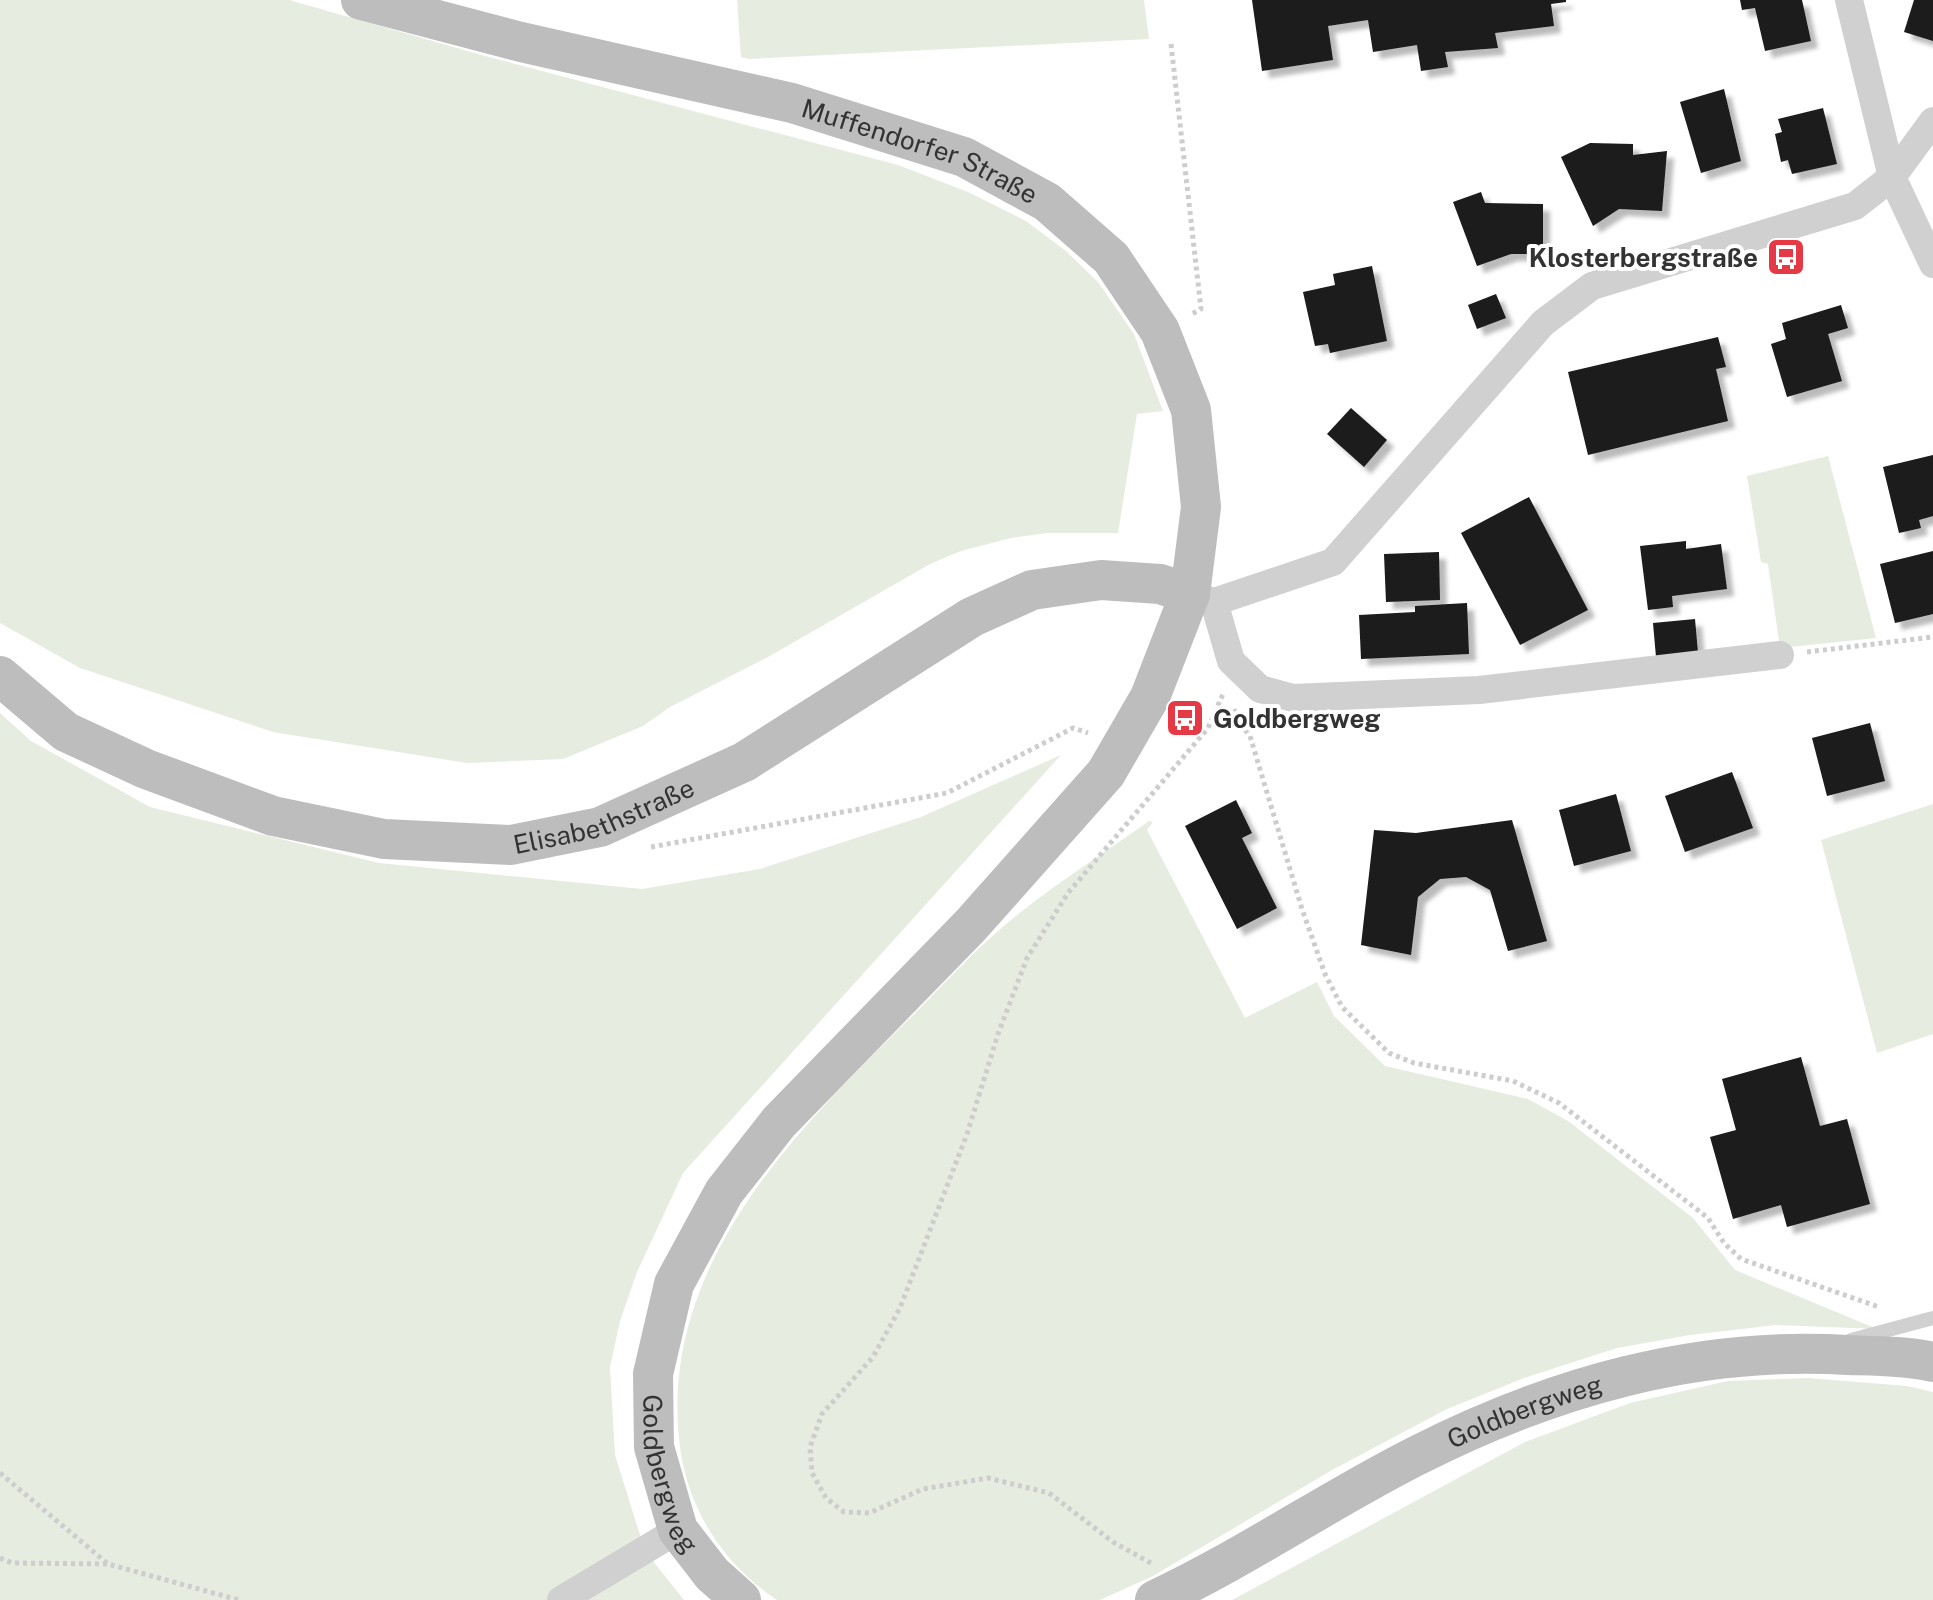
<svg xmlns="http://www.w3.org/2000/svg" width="1933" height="1600" font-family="'Public Sans',sans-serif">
	<defs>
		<filter id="shadow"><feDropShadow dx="7" dy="7" stdDeviation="2" flood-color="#0004"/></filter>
	</defs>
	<rect width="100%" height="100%" fill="#fff"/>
	<g fill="#e6ecdf">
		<polygon points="0,0 289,0 485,56 898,165 968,192 1026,221 1066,251 1098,282 1134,334 1163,411 1137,414 1118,533 1047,533 1011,538 961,551 930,564 768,657 670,707 643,726 563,759 467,763 273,732 80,668 0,623"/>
		<polygon points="737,0 1144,0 1149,39 749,59 741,57"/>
		<polygon points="1828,456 1876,638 1780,648 1768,564 1761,562 1747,476"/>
		<polygon points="0,713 31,741 150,807 379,863 642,889 760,869 921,817 1061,755 683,1173 637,1272 620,1321 610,1367 615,1455 645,1551 684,1600 0,1600"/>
		<polygon points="1933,804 1933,1034 1877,1053 1821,840"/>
		<path d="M1149 821 1153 822 1147 830 1245 1018 1317 982 1334 1016 1385 1066 1528 1099 1568 1121 1693 1218 1735 1270 1877 1329 1776 1325 1690 1335 1617 1348 1524 1378 1447 1409 1332 1470 1153 1576 1100 1600H777C724 1565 688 1510 680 1447 657 1270 792 1134 907 1021 942 987 974 950 1011 920 1055 884 1104 853 1149 821Z"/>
		<polygon points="1808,1378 1907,1386 1933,1392 1933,1600 1232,1600 1525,1442 1630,1403 1728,1381"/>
	</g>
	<g fill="#1a1a1a" filter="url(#shadow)">
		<polygon points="1252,0 1566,0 1566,2 1551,4 1554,26 1495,33 1498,48 1445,52 1448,67 1421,71 1417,45 1373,52 1368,20 1328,26 1333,60 1262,71"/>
		<polygon points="1740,0 1802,0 1811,41 1765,51 1755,8 1742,10"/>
		<polygon points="1914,0 1933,0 1933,41 1904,32"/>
		<polygon points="1724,89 1741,161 1701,173 1680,102"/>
		<polygon points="1823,108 1837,164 1792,174 1788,160 1781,162 1775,134 1782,132 1778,119"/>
		<polygon points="1590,143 1633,144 1633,155 1667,151 1662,211 1619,209 1593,226 1561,157"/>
		<polygon points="1481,192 1485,203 1543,204 1543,254 1511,254 1477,266 1453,202"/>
		<polygon points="1372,266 1387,341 1330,353 1328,344 1315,346 1303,292 1335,285 1333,274"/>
		<polygon points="1496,294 1506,318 1477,329 1468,305"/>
		<polygon points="1841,305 1848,328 1828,334 1842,381 1787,397 1771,344 1786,339 1782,323"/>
		<polygon points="1718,337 1726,367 1716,369 1728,421 1588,455 1568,372"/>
		<polygon points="1351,408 1387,440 1364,467 1327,434"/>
		<polygon points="1933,455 1933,516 1919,520 1921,528 1899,533 1883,467"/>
		<polygon points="1529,497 1588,610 1520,645 1461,533"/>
		<polygon points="1686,541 1686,549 1721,544 1727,589 1672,596 1673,607 1648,610 1640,546"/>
		<polygon points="1933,551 1933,614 1895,623 1880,564"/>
		<polygon points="1439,552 1440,600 1386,602 1384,554"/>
		<polygon points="1467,603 1469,654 1361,659 1359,615 1415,612 1415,606"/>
		<polygon points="1695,619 1698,653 1656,657 1653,623"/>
		<polygon points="1870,723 1885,781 1827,796 1812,738"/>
		<polygon points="1732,772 1753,828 1685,852 1665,796"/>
		<polygon points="1616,794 1631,851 1574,866 1559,810"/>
		<polygon points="1236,800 1252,833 1242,838 1277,908 1237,929 1185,826"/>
		<polygon points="1512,820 1547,941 1508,951 1490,890 1466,877 1440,879 1418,897 1411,955 1361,945 1374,830 1416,833"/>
		<polygon points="1801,1057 1820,1126 1847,1119 1870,1204 1787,1227 1781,1205 1733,1219 1710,1137 1736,1130 1722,1079"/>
	</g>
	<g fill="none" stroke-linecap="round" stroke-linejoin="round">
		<g stroke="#cdcdcd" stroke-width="5" stroke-dasharray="4 4" stroke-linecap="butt">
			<polyline points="1171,44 1201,309 1190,315"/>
			<polyline points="1807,652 1933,637"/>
			<polyline points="1234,709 1238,721 1250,736 1302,909 1325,974 1342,1007 1389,1053 1414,1063 1513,1081 1559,1103 1708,1218 1724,1243 1741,1259 1879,1307"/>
			<polyline points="651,847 947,793 1073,728 1088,733"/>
			<polyline points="0,1473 108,1564 239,1600"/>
			<polyline points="0,1558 12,1563 107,1564"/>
			<polyline points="1151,1563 1113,1542 1049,1493 988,1478 923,1489 869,1513 844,1512 826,1498 812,1473 810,1447 822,1414 873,1357 900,1308 967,1134 998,1034 1027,958 1068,893 1208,728 1223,694"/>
		</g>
		<polyline stroke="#d0d0d0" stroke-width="14" points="1851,1340 1933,1318"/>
		<g stroke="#d0d0d0" stroke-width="28">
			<polyline points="1849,0 1892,177 1933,264"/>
			<polyline points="1190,594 1214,602 1333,562 1543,323 1592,286 1855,206 1892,177 1933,121"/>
			<polyline points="1214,602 1231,661 1260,689 1293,698 1479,690 1780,655"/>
			<polyline points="561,1600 678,1530"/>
		</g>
		<g stroke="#bdbdbd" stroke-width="40">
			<path id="s1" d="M361 0 521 42 792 103 964 157 1047 202 1111 258 1160 331 1191 410 1201 507 1190 594 1150 697 1106 773 971 925 779 1122 724 1192 674 1284 653 1374 654 1447 678 1530 712 1574 741 1600"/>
			<path id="s2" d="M0 676 66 732 146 769 273 816 384 839 511 845 600 827 744 762 972 617 1032 590 1101 580 1160 584 1190 594"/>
			<path id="s3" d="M1155 1600C1245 1558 1327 1501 1416 1456 1552 1387 1695 1346 1848 1355 1877 1356 1905 1356 1933 1362"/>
		</g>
	</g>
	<defs>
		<g id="bus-square" transform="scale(2)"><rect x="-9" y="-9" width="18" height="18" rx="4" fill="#e63946" stroke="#fff"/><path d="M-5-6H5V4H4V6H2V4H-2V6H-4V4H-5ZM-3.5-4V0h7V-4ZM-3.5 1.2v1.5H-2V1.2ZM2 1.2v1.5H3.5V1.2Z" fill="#fff"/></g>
	</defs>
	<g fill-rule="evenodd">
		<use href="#bus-square" x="1786" y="257"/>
		<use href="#bus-square" x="1185" y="718"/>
	</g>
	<g text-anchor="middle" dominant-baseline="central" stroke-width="8" stroke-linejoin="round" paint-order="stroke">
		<g font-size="26" fill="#333" stroke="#fff">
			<text stroke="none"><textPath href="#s1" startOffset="580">Muffendorfer Straße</textPath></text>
			<text stroke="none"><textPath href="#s2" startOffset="648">Elisabethstraße</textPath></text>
			<text stroke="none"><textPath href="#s3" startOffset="416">Goldbergweg</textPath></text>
			<text stroke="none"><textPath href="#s1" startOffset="2226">Goldbergweg</textPath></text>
		</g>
		<g font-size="26" font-weight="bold" fill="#333" stroke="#fff" text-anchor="end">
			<text x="1758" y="257">Klosterbergstraße</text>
			<text x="1213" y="718" text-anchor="start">Goldbergweg</text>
		</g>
	</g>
</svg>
